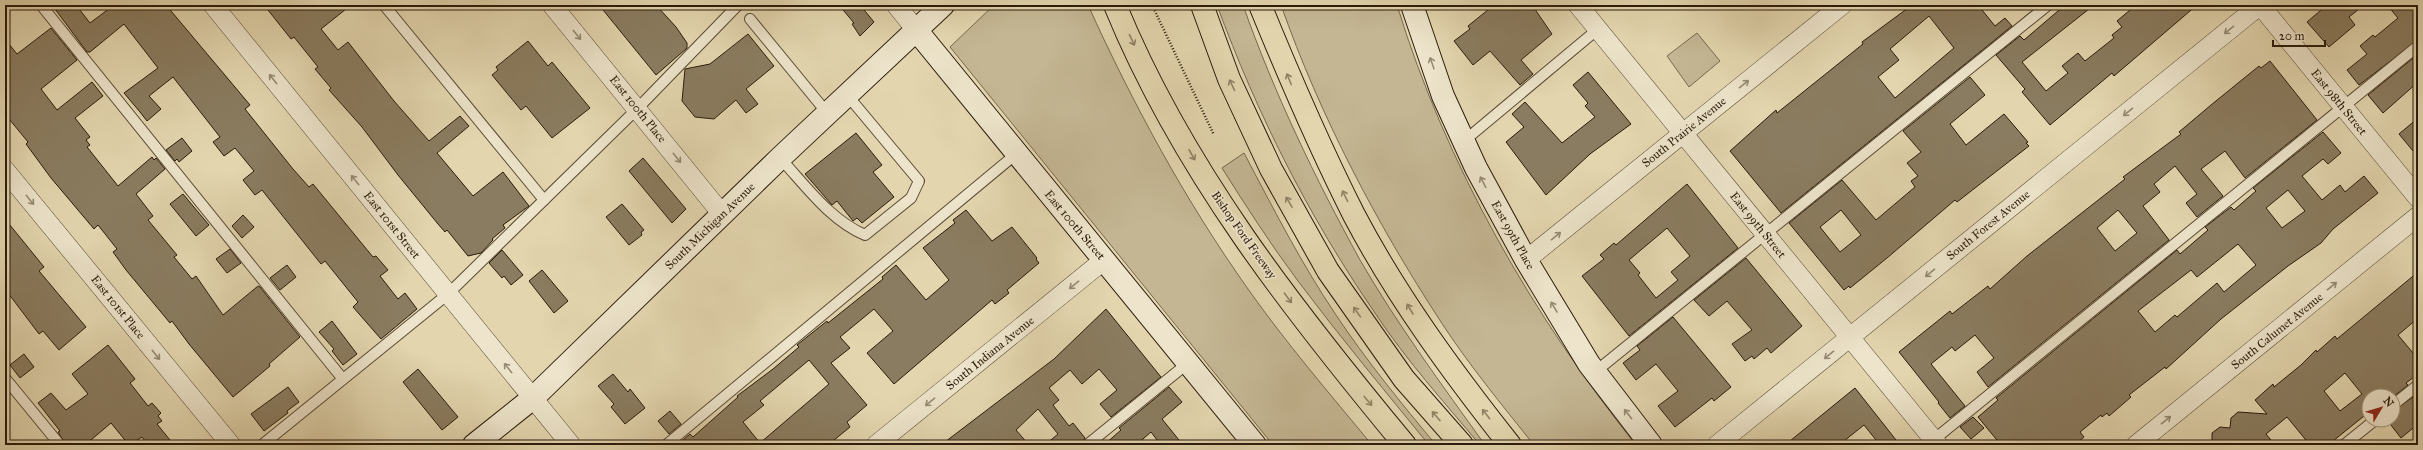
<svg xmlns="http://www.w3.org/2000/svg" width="2423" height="450" font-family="'IM FELL Great Primer',serif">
	<rect width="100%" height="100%" fill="#e3d6af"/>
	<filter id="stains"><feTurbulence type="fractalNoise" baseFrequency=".005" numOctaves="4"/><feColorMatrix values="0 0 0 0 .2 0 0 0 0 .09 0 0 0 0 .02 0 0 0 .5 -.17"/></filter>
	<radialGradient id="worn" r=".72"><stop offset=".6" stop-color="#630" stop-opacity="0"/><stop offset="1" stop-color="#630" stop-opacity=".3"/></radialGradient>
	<g fill="#c4b693" stroke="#77684f">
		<path d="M994 5H1088C1133 104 1185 200 1248 289 1286 343 1330 394 1372 445H1273L950 47Z"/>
		<path d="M1217 5H1243C1274 93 1315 178 1360 260 1397 324 1442 385 1485 445H1480C1444 402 1406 360 1375 313 1309 217 1257 114 1217 5Z"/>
		<path d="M1281 5H1397C1446 165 1532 315 1636 445H1534C1502 405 1469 365 1441 322 1377 224 1320 116 1281 5Z"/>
		<polygon points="1697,33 1720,61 1689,87 1667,56"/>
		<path d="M1244 153C1273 208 1301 263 1336 315 1366 360 1401 403 1436 445H1429C1385 391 1340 337 1298 281 1271 245 1246 206 1222 168Z"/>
	</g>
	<g fill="#8a7c60" stroke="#2a1b0b" fill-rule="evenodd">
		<polygon points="52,5 76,5 90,23 114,5 166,5 250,105 245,109 293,169 309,187 313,184 373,257 376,256 388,270 380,276 398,299 405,293 417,309 381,339 353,307 358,302 325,261 321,264 262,190 255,195 243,180 254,171 235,148 224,156 213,142 220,137 173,77 149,96 161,109 147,121 140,112 124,93 158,68 124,24 90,52 87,52"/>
		<polygon points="264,5 351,5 321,29 338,50 348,42 394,101 429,141 460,116 469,126 437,153 473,196 503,172 529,206 503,225 505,228 492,239 493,240 481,253 468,256 447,230 445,232 438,224 398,175 362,127 329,90 331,88 315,69 318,67 294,37 291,39"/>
		<polygon points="599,5 656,5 676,27 687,43 687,48 656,75"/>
		<polygon points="839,5 860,5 874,22 860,36 852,24 854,23"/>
		<polygon points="1494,5 1532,5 1552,34 1521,60 1533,74 1520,85 1490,51 1473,65 1454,41 1470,29 1468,26"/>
		<path d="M1912 5H1978L1995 26 2005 18 2012 26 1781 213 1730 151 1776 110 1777 113 1863 44 1862 42ZM1929 16 1954 48 1895 98 1878 77 1899 60 1890 49Z"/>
		<polygon points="2065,5 2094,5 2022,62 2046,91 2068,73 2062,66 2078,53 2085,61 2114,38 2112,35 2122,27 2117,21 2136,5 2197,5 2114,76 2112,73 2050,125 2022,92 2025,89 1996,55 2020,36 2024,40"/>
		<polygon points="2327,5 2364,5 2349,17 2355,25 2329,47 2307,22"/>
		<polygon points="2387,5 2414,5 2418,10 2418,40 2359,85 2347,70 2367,54 2360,46 2373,35 2375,37 2398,18"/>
		<polygon points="51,28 77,60 41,89 57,110 92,82 103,96 75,118 90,137 86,140 90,145 87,147 118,186 152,157 154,160 156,158 165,169 136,194 153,216 148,220 177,255 174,257 192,279 196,276 223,315 258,286 260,287 300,337 269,364 270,366 233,397 189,344 172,321 170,323 126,270 113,252 117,249 98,225 94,229 51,178 26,144 28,142 5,114 5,39 17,54"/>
		<polygon points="748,34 774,66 746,89 758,104 746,113 736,100 714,119 695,117 682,101 685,69 710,64"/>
		<polygon points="528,41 548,66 552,62 590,108 552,138 526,106 521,110 492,75 498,70 496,67"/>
		<polygon points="2418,54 2418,82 2383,113 2368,95"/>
		<path d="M2270 61 2317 120 2245 178 2225 151 2201 169 2223 196 2197 217 2186 203 2197 194 2175 166 2154 184 2160 192 2143 206 2169 240 1988 387 1977 372 1994 358 1975 335 1955 351 1952 347 1931 364 1965 406 1950 418 1938 403 1939 402 1899 352 1950 311 1952 314 1988 286 1990 289 2027 256 2125 179 2123 177 2181 134 2179 132 2211 105 2259 66 2261 68ZM2118 210 2137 233 2115 251 2097 228Z"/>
		<polygon points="1588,72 1631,124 1590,154 1546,195 1506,142 1524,127 1512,114 1525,102 1562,143 1595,117 1585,106 1588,103 1573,85"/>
		<path d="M1970 77 1985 95 1950 124 1966 145 2004 114 2028 142 2026 143 2029 146 1957 202 1955 200 1887 258 1850 288 1849 286 1844 290 1789 223 1842 180 1876 220 1915 187 1911 181 1918 176 1907 163 1921 152 1903 131ZM1841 210 1861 235 1840 252 1820 227Z"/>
		<polygon points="2418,118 2418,157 2399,134"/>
		<path d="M2323 132 2341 153 2328 164 2323 159 2302 176 2322 200 2340 185 2345 192 2364 176 2378 193 2333 229 2321 243 2288 266 2221 319 2166 369 2165 367 2129 395 2131 397 2109 416 2107 413 2102 417 2101 415 2080 432 2084 437 2074 445H2001L1978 417 1998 400 1996 398 2177 250 2180 254 2208 230 2205 227 2231 207 2234 210 2256 191 2253 188ZM2288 190 2305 211 2282 228 2266 208ZM2238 244 2256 265 2224 292 2217 283 2177 317 2175 315 2155 332 2138 311 2191 270 2197 277Z"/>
		<polygon points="856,133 882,165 873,172 894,197 862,223 857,218 853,221 837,201 832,205 805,174"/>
		<polygon points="182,138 192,151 179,162 177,159 175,161 166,150"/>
		<polygon points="643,158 686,209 672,223 629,171"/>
		<path d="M1687 184 1738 248 1629 336 1582 276 1604 259 1600 255 1614 243 1616 245ZM1667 228 1690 256 1671 272 1678 280 1656 298 1638 275 1640 273 1629 260Z"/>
		<polygon points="183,194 209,225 196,236 170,204"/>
		<polygon points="622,204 644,230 641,232 642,235 629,245 606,217"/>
		<path d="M966 210 992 241 1012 227 1037 258 1036 259 1039 263 1007 290 1009 293 995 304 992 300 894 384 867 353 893 331 874 309 840 337 850 348 831 363 867 405 847 422 850 427 828 445H677L690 434 693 437 738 397 737 396 773 369 799 347 797 345 827 321 828 323 883 279 882 277 896 265 926 300 949 280 923 248 955 223 953 220ZM809 360 829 384 760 443 743 422 764 405 760 401Z"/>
		<polygon points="243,215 254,227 242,238 232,226"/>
		<polygon points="5,219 44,267 39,271 86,327 59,350 43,331 39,334 5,289"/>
		<polygon points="230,249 241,263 227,273 216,259"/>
		<polygon points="502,250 523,275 511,285 504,276 502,278 489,263"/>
		<polygon points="1746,258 1802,326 1771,353 1767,348 1754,359 1752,356 1745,361 1732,344 1752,330 1727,301 1709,316 1694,300"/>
		<polygon points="287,265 296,277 280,290 270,278"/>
		<polygon points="542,270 568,301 554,313 529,281"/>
		<path d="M2418 272V318L2398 335 2418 359V374L2406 383 2408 385 2393 397 2369 396V412L2328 445H2310L2287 417 2266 434 2275 445H2212V433L2220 427 2230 428 2231 418 2238 412 2267 414 2255 400 2273 384 2274 387 2301 365 2316 350 2317 352 2335 336 2337 339ZM2345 373 2362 394 2340 411 2324 391Z"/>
		<polygon points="1106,309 1161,377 1111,417 1100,404 1117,390 1099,369 1082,384 1070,370 1049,388 1059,400 1053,405 1069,426 1073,423 1085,438 1081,445 1045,445 1058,434 1038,409 1016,430 1029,445 941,445 1054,359"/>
		<polygon points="1673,317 1731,387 1714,401 1712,398 1675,427 1658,406 1678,391 1656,364 1636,380 1623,363 1640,350 1637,346"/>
		<polygon points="332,321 357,354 343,365 332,351 334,349 319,332"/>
		<polygon points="108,345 135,379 130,383 148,406 152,403 161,413 158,416 162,421 157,424 174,445 148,445 142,437 129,445 111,423 85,445 66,445 58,432 60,431 38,403 51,393 66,410 88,394 72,374"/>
		<polygon points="24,354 34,367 20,378 10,365"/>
		<polygon points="418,369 458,417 442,430 403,382"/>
		<polygon points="613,374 628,392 630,389 645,408 625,424 611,407 614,404 598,386"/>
		<polygon points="288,387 299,402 287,411 288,413 264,431 251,414"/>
		<polygon points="1169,387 1182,402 1162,419 1183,445 1161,445 1151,432 1136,445 1104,445 1121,430 1119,428"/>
		<polygon points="1855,388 1900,445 1880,445 1864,425 1839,445 1785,445"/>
		<polygon points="2416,395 2418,398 2418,424 2401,438 2387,420 2393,420 2393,411"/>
		<polygon points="670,411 681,424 669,434 658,421"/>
		<polygon points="1973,417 1984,428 1971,439 1960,427"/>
	</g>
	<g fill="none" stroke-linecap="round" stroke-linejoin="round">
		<g stroke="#584a34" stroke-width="12">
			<g id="lane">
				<polyline points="41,5 342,378"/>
				<polyline points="384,5 544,200"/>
				<polyline points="750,19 828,114"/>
				<polyline points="1464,141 1598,29"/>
				<path d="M780 158C806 186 830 220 865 235L911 198 919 181 848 96"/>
				<polyline points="1595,372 2048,5"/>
				<polyline points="5,378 60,445"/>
				<polyline points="2393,405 2418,385"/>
				<polyline points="1931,442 2418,46"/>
				<polyline points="262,445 448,294 637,109 738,5"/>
				<polyline points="666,445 1016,154"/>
				<polyline points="1087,445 1188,363"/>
				<polyline points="2344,445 2375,420"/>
			</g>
		</g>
		<g stroke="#584a34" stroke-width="20">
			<g id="street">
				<polyline points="213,5 571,445"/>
				<polyline points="552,5 722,214"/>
				<polyline points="896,5 917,31"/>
				<polyline points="1578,5 1938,445"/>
				<polyline points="2260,5 2418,198"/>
				<polyline points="5,170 231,445"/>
				<polyline points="1526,260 1842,5"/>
				<polyline points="876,445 1104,260"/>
				<polyline points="1717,445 2260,5"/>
				<polyline points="2136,445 2418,216"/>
			</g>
		</g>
		<g stroke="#2a1b0b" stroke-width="24">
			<g id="secondary">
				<polyline points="1412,5 1443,96 1476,168 1526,260 1589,364 1651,445"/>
				<polyline points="917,31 1255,445"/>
				<polyline points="474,445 533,398 780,158 943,5"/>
			</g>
		</g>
		<g stroke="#2a1b0b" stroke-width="24">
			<g id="highway">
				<path d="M1115 5C1182 169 1293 310 1405 445"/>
				<polyline points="1202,5 1229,79 1271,169 1328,271 1404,379 1462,445"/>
				<path d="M1260 5C1289 76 1319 146 1354 215 1397 297 1453 373 1510 445"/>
			</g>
		</g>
		<polyline stroke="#2a1b0b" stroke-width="2.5" stroke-dasharray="1 2" stroke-linecap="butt" points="1152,5 1214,135"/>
		<use href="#lane" stroke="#ede4cb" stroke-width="10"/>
		<use href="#street" stroke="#ede4cb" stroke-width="19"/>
		<use href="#secondary" stroke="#ede4cb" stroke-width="22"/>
		<use href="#highway" stroke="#e3d6af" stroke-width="22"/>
	</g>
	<defs><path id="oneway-shaft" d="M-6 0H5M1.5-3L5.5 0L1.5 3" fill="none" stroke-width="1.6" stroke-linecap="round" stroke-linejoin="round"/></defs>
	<g stroke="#958a75">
		<use href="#oneway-shaft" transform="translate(2229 30) rotate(141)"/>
		<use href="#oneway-shaft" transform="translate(577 35) rotate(51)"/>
		<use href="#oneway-shaft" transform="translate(1432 63) rotate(-109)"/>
		<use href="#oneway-shaft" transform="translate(273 79) rotate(-129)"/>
		<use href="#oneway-shaft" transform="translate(1744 84) rotate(-39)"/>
		<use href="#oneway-shaft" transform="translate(2128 112) rotate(141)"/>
		<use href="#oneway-shaft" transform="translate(677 158) rotate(51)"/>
		<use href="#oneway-shaft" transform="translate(355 180) rotate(-129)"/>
		<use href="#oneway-shaft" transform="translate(1483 182) rotate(-118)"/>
		<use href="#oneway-shaft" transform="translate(30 200) rotate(51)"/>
		<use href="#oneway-shaft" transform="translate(1556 236) rotate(-39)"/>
		<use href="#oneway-shaft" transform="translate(1930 273) rotate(141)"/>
		<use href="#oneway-shaft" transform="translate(1074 285) rotate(141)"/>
		<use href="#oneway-shaft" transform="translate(2332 286) rotate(-39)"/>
		<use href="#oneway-shaft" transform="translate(1554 307) rotate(-121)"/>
		<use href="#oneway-shaft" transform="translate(156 355) rotate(51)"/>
		<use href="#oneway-shaft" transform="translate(1829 355) rotate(141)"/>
		<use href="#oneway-shaft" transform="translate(508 368) rotate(-129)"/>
		<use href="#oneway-shaft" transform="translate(930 402) rotate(141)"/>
		<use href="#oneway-shaft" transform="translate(1628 414) rotate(-128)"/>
		<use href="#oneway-shaft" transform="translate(2166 420) rotate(-39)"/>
	</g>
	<g stroke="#908265">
		<use href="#oneway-shaft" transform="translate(1132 40) rotate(64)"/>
		<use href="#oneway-shaft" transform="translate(1289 79) rotate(-112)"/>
		<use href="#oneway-shaft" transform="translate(1232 85) rotate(-115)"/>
		<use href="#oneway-shaft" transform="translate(1192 155) rotate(61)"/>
		<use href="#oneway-shaft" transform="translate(1345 196) rotate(-116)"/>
		<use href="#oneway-shaft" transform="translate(1289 202) rotate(-120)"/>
		<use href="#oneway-shaft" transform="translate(1288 298) rotate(53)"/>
		<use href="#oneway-shaft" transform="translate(1410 309) rotate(-121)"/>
		<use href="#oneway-shaft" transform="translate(1357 312) rotate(-125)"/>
		<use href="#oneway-shaft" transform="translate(1368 401) rotate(50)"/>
		<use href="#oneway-shaft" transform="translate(1486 414) rotate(-128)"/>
		<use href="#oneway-shaft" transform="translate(1436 416) rotate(-131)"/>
	</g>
	<g text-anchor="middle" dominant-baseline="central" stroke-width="3.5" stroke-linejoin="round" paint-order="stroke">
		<g font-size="12" fill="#2a1b0b" stroke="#ede4cb">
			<text transform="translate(2339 102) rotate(51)">East 98th Street</text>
			<text transform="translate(638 109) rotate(51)">East 100th Place</text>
			<text transform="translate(1684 132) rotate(-39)">South Prairie Avenue</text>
			<text transform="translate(392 225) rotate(51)">East 101st Street</text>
			<text transform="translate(1075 225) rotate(50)">East 100th Street</text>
			<text transform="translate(1758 225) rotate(51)">East 99th Street</text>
			<text transform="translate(1988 225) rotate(-39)">South Forest Avenue</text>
			<text transform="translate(710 226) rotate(-44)">South Michigan Avenue</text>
			<text transform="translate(1244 235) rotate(55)">Bishop Ford Freeway</text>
			<text transform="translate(1513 235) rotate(61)">East 99th Place</text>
			<text transform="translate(118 307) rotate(51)">East 101st Place</text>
			<text transform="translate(2277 331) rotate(-39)">South Calumet Avenue</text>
			<text transform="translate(990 353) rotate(-39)">South Indiana Avenue</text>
		</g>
	</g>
	<rect width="2423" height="450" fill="none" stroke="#e3d6af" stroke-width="20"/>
	<rect x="6" y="6" width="2411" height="438" fill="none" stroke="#2a1b0b" stroke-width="2"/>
	<rect x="10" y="10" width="2403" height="430" fill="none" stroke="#2a1b0b"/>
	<g transform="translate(2381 408) rotate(52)"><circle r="19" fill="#ede4cb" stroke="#9f947e"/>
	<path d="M0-3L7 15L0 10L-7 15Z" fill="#8f2418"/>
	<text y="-6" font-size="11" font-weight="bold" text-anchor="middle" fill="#2a1b0b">N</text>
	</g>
	<path d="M2273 40v6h52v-6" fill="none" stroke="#2a1b0b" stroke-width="2"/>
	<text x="2279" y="40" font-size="12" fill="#2a1b0b" stroke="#ede4cb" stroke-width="3" paint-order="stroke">20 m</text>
	<rect width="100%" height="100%" filter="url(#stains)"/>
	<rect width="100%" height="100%" fill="url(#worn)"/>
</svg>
